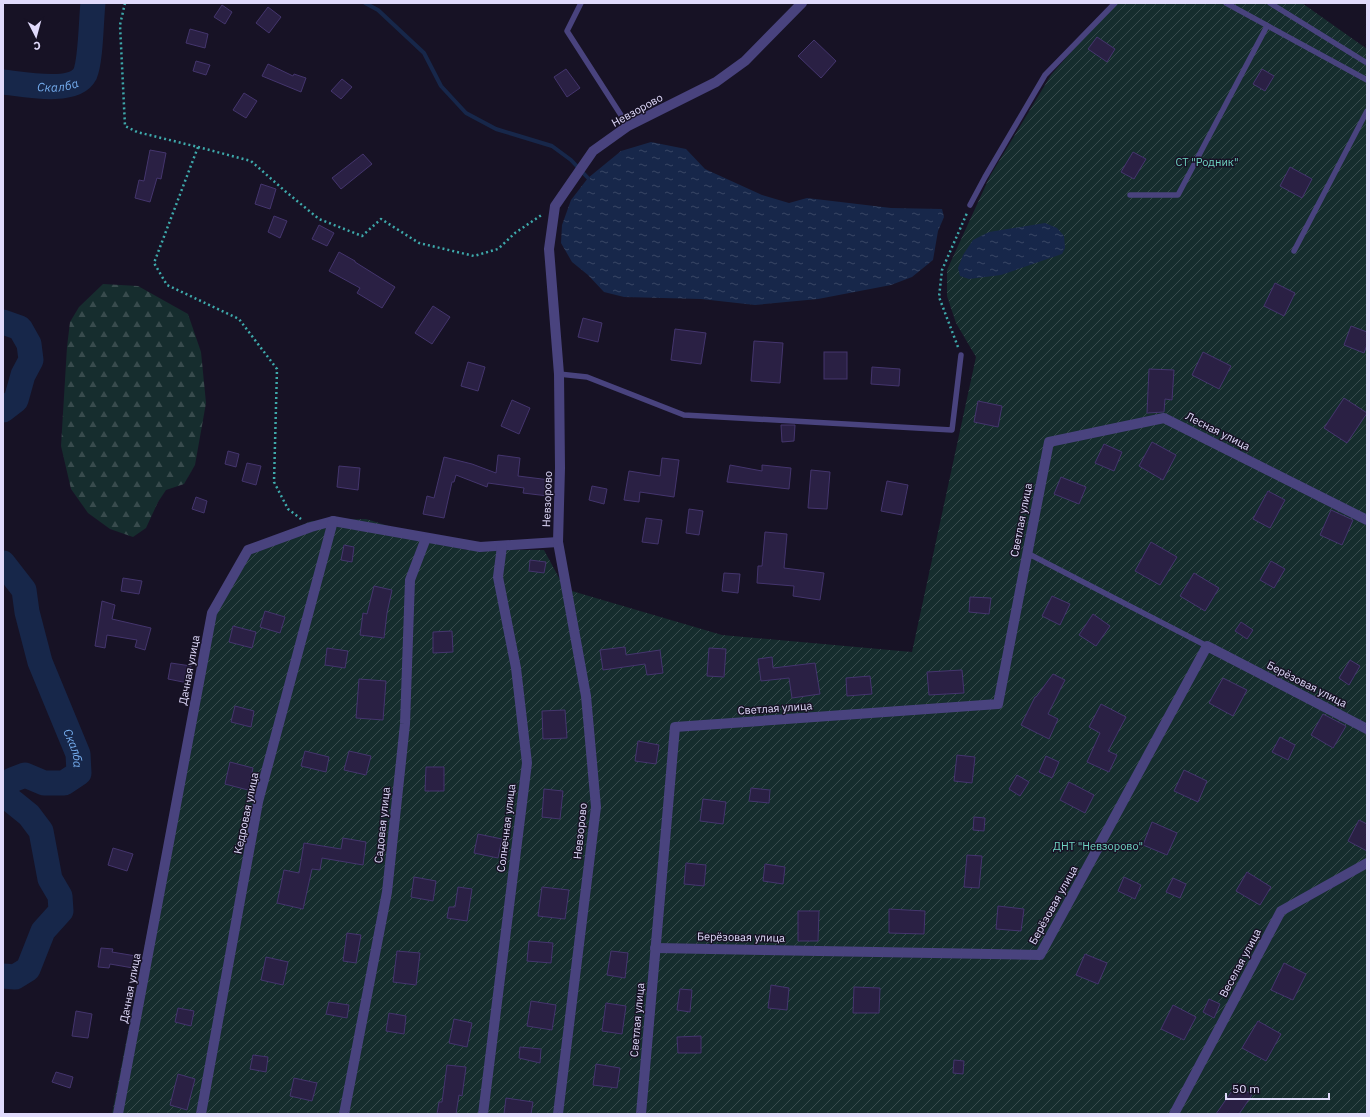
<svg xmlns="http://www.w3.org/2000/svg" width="1370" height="1117" font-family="'IBM Plex Sans',sans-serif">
	<defs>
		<pattern id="forest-firs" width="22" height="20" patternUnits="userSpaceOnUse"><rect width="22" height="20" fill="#162d2e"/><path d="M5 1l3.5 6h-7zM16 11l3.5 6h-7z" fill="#384b4d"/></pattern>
		<pattern id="garden-furrows" width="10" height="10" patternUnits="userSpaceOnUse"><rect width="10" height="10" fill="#162d2e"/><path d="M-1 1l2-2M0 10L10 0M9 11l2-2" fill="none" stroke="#384b4d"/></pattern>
		<pattern id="water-ripples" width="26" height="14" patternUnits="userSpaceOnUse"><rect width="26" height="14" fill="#17274a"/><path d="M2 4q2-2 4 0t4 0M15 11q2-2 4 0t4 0" fill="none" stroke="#384665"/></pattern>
	</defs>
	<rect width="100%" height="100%" fill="#171225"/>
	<polygon fill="url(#forest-firs)" points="103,284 138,286 188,314 201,352 206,403 195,465 184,484 166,490 158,502 146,528 133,537 110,529 88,513 71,489 61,446 67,347 70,322 79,307"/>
	<polygon fill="url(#garden-furrows)" points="1114,3 1302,3 1367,49 1367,1114 112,1114 208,621 258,544 311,521 366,519 466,550 544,550 565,589 722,635 912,652 976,357 956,323 947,296 947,270 990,176 1051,75"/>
	<g fill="url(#water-ripples)">
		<polygon points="651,142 686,149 705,169 762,195 789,203 807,198 891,208 942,209 944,217 938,231 933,260 912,277 891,285 818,299 755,305 701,299 624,297 604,292 588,275 572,262 561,243 562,225 571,200 588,178 621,151"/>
		<polygon points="1045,223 1057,228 1064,236 1065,248 1062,254 1001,275 969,279 960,276 958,268 963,255 973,240 989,232"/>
	</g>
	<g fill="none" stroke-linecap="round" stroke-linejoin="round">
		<polyline stroke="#17274a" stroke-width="4" points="365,3 378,10 424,53 441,86 466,113 496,129 552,146 571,160 588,178"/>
		<g stroke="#17274a" stroke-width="25">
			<path id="s1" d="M3 82C23 84 74 95 85 74 91 60 91 20 93 3"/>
			<polyline points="3,322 20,328 29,344 31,360 23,375 16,400 3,410"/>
			<path id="s2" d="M3 563 24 590 27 612 40 662 78 754 79 773 64 783H44L25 775 12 780 5 789 8 798 29 815 41 831 50 879 60 896 61 911 43 931 28 969 15 977 3 976"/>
		</g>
	</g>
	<g fill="#2a2044" stroke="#44356d">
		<polygon points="222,5 232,12 225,24 214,17"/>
		<polygon points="268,7 281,17 269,33 256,23"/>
		<polygon points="190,29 208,34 205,48 186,43"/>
		<polygon points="1097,37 1115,49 1107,62 1088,49"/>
		<polygon points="814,40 836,61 821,78 798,56"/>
		<polygon points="196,61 210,65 206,75 193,71"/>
		<polygon points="268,64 293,76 294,74 306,78 301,92 262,76"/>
		<polygon points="566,69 580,88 567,97 554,77"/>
		<polygon points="1262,69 1274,76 1265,91 1253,84"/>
		<polygon points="342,79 352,87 341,99 331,91"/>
		<polygon points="244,93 257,101 246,118 233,110"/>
		<polygon points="150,150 166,153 161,179 157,178 150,202 135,198 139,180 144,181"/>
		<polygon points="1133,152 1146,159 1134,179 1121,172"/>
		<polygon points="363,154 372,164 341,189 332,178"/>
		<polygon points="1290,167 1312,179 1302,198 1280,186"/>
		<polygon points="261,184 276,189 270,209 255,204"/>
		<polygon points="274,216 287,221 280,238 268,232"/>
		<polygon points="319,225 334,233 327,246 312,239"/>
		<polygon points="339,252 355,261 355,262 395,287 382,308 357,293 360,288 329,271"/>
		<polygon points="1275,283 1295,293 1284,316 1264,306"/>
		<polygon points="433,306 450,317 432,344 415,333"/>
		<polygon points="583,318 602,323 598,342 578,337"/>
		<polygon points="1351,326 1367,332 1367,345 1364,353 1344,345"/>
		<polygon points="675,329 706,333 701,364 671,360"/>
		<polygon points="754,341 783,343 780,383 751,381"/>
		<rect x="824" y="352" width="23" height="27"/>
		<polygon points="1203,352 1231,366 1219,389 1192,375"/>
		<polygon points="468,362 485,367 478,391 461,386"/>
		<polygon points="872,367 900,369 899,386 871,384"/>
		<polygon points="1149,369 1174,370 1172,400 1165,399 1164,412 1147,413"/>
		<polygon points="1344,398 1367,413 1347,443 1324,428"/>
		<polygon points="512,400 530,408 519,434 501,426"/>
		<polygon points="978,401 1002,406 998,427 974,422"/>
		<polygon points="781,425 795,425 794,441 782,442"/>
		<polygon points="1152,442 1176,455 1163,480 1139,466"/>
		<polygon points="1104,444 1122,452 1114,471 1095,463"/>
		<polygon points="228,451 239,454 236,467 225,464"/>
		<polygon points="498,455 520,458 518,476 550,480 548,496 523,493 524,488 488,483 487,487 456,475 454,482 452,482 444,518 423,514 427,496 434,498 444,457 472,464 496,473"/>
		<polygon points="662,458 679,460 674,497 640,492 639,502 624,500 629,471 660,476"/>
		<polygon points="247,463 261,466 256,485 242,481"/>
		<polygon points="730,465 762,471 762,465 791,468 789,489 727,482"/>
		<polygon points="339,466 360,468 358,490 337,487"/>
		<polygon points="811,470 830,472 827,509 808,508"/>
		<polygon points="1061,477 1086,487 1079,504 1054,494"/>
		<polygon points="887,481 908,485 902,515 881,511"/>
		<polygon points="592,486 607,489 604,504 589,500"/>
		<polygon points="1268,491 1285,500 1270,528 1253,519"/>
		<polygon points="196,497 207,501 204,513 192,509"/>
		<polygon points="689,509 703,511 699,535 686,533"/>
		<polygon points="1331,510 1353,520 1342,545 1320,535"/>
		<polygon points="646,518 662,520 658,544 642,542"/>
		<polygon points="765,532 787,534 784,568 824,573 820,600 793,596 794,586 757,583 758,566 762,566"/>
		<polygon points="1151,542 1177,557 1160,585 1135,571"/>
		<polygon points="344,545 354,547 352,562 341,560"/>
		<polygon points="530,560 546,562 544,573 529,571"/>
		<polygon points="1271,561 1285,569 1274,588 1260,580"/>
		<polygon points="724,573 740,574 738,593 722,591"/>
		<polygon points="1194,573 1219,588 1205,611 1180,596"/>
		<polygon points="123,578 142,581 139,594 121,591"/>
		<polygon points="374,586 392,590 387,613 384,638 360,635 363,613 367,614"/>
		<polygon points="1052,596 1070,604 1060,625 1042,616"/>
		<polygon points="970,597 991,598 989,614 969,612"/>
		<polygon points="102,601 115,605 112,619 151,628 145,650 135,647 137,640 107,635 105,648 95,646"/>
		<polygon points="265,611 285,617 280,633 260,627"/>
		<polygon points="1093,614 1110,626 1096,646 1079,635"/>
		<polygon points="1241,622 1253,630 1247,639 1235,631"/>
		<polygon points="233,626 256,632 252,648 229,642"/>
		<polygon points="452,631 453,652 433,653 433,632"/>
		<polygon points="625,647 626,655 660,650 663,673 647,675 645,664 603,670 600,650"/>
		<polygon points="327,648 348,651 345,668 325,665"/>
		<polygon points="709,648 726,649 724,677 707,676"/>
		<polygon points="772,657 773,668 815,663 820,694 792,698 789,678 761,681 758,659"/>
		<polygon points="1350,660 1360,666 1349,685 1339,678"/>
		<polygon points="171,663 191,666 188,683 168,679"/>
		<polygon points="962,670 964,693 929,695 927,672"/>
		<polygon points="1053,674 1065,680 1048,714 1058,719 1049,739 1021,725 1035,697 1036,697"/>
		<polygon points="870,676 872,694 847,696 846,678"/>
		<polygon points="1223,678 1247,690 1233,716 1209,703"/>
		<polygon points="359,679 386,681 383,720 356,718"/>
		<polygon points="1101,704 1126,717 1108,751 1117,755 1109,772 1087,762 1100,733 1089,727"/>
		<polygon points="235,706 254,711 251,727 231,722"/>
		<polygon points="565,710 567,738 543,739 542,711"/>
		<polygon points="1323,714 1346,726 1333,748 1311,735"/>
		<polygon points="1280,737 1295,745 1288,760 1272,752"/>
		<polygon points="638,741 659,745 656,764 635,761"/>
		<polygon points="305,751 329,757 326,772 301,766"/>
		<polygon points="349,751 371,756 366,775 344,770"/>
		<polygon points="957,755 975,757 972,783 954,781"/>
		<polygon points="1046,756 1059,762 1052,778 1039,772"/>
		<polygon points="230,762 253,768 248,790 225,784"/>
		<polygon points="426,767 444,767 444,791 425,791"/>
		<polygon points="1184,770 1207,781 1198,802 1174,791"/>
		<polygon points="1017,775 1029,782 1020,796 1009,789"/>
		<polygon points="1069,782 1094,795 1085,813 1060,800"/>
		<polygon points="751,788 770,790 769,803 749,801"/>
		<polygon points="544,789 563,791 560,819 542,817"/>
		<polygon points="703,799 726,802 723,824 700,821"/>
		<polygon points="974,817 985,818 984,831 973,830"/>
		<polygon points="1359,820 1367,824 1367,851 1348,841"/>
		<polygon points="1152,822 1177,833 1167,855 1143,845"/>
		<polygon points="478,834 502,839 498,858 474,853"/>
		<polygon points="343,838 366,842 363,865 322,858 320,870 312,869 303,909 277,903 284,870 299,873 304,843 341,849"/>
		<polygon points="113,848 133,854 127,871 108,865"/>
		<polygon points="967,855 982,856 979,888 964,887"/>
		<polygon points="686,863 706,865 704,886 684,884"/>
		<polygon points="765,864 785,867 783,884 763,881"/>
		<polygon points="1247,872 1271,887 1260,905 1236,891"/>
		<polygon points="414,877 436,881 433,901 411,897"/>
		<polygon points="1124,877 1141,885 1135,899 1118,891"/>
		<polygon points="1173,878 1186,884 1180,898 1166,892"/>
		<polygon points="458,887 472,889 467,921 447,918 449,907 455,907"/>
		<polygon points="542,887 569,890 565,919 538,916"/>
		<polygon points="998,906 1024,909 1021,931 996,929"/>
		<polygon points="889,909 925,911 924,934 889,933"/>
		<polygon points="798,911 819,911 818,941 798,941"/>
		<polygon points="347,933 361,935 356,963 343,961"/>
		<polygon points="529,941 553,943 551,963 527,961"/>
		<polygon points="101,948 113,949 112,952 136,956 133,968 110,964 109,968 98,967"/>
		<polygon points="397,951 420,953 416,985 393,982"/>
		<polygon points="611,951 628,953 625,978 607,975"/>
		<polygon points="1085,954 1107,963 1098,984 1076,975"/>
		<polygon points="266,957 288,962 283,985 261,980"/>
		<polygon points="1284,963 1306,974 1293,1000 1271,990"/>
		<polygon points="771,985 789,988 787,1010 768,1008"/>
		<polygon points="854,987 880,988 879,1013 853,1013"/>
		<polygon points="680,989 692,990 690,1012 677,1010"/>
		<polygon points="1209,999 1220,1004 1214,1018 1203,1012"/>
		<polygon points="531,1001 556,1005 552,1030 527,1026"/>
		<polygon points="329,1002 349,1005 347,1018 326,1014"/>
		<polygon points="606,1003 626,1006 622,1034 602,1031"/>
		<polygon points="1173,1005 1196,1017 1184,1040 1161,1029"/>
		<polygon points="178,1008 194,1011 191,1026 175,1022"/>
		<polygon points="76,1011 92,1014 88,1038 72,1036"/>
		<polygon points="389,1013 406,1016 404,1034 386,1031"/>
		<polygon points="454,1019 472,1023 467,1047 449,1043"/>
		<polygon points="1258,1021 1281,1034 1266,1061 1242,1048"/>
		<polygon points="701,1036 701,1053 678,1053 677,1037"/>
		<polygon points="520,1047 541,1049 540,1063 519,1058"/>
		<polygon points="253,1055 268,1057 266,1072 250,1069"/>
		<polygon points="954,1060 964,1061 963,1074 953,1073"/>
		<polygon points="596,1064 620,1068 617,1088 593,1085"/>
		<polygon points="447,1065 466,1067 462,1096 459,1095 456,1114 437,1114 439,1102 442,1102"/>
		<polygon points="56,1072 73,1077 70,1088 52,1082"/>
		<polygon points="178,1074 195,1079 187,1110 170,1105"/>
		<polygon points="294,1078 317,1083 312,1101 290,1096"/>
		<polygon points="1236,1085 1252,1095 1239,1114 1216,1114"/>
		<polygon points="506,1098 533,1102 531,1114 504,1114"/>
	</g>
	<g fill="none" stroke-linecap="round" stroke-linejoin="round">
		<g stroke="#3ea9ab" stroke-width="2.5" stroke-dasharray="2 3" stroke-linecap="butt">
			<polyline points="125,3 120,25 125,126 137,132 198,147 154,263 167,285 239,319 277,369 274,482 288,509 301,519"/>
			<polyline points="198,147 251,161 285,191 319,219 362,236 381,219 419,243 474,256 498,249 515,233 543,214"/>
			<polyline points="958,347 939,297 942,270 967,213"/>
		</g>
		<g stroke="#49437e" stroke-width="5.5">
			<polyline points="581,3 567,31 628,126"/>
			<polyline points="1226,3 1367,80"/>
			<polyline points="1270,3 1367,63"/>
			<polyline points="1130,195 1178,195 1267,26"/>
			<polyline points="970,205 985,177 1045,75 1115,3"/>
			<polyline points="1294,251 1367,111"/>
			<polyline points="559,374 587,377 684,415 952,430 961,355"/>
			<polyline points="1027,553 1207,646"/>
		</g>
		<g stroke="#49437e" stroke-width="10">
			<polyline points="655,948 1040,955 1207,646 1367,729"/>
			<polyline points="118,1114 212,613 248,550 311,527 333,521 480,547 558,542"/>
			<polyline points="201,1114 258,802 333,521"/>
			<polyline points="344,1114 387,892 405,724 410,580 426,538"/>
			<polyline points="483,1114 527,763 516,668 498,577 502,546"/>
			<polyline points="558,1114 596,807 586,696 558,542 560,468 559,374 549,249 555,206 593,151 628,126 716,82 745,61 802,3"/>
			<polyline points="641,1114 675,727 998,704 1049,442 1164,418 1367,520"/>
			<polyline points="1174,1114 1281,911 1367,863"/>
		</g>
	</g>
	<g text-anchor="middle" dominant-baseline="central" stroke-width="3" stroke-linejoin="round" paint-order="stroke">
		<g font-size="11" fill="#e0dafb" stroke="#171225">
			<text transform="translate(637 110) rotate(-29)">Невзорово</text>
			<text transform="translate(1218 431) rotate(27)">Лесная улица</text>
			<text transform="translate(547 499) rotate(-88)">Невзорово</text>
			<text transform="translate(1021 520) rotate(-79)">Светлая улица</text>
			<text transform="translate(189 670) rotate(-79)">Дачная улица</text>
			<text transform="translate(1307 684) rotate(27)">Берёзовая улица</text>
			<text transform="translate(775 708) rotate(-4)">Светлая улица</text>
			<text transform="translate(246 813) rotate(-78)">Кедровая улица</text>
			<text transform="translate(382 825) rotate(-84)">Садовая улица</text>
			<text transform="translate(506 828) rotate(-83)">Солнечная улица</text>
			<text transform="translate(580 831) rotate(-84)">Невзорово</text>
			<text transform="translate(1053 905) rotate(-61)">Берёзовая улица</text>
			<text transform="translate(741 937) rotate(1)">Берёзовая улица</text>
			<text transform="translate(1240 963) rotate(-62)">Веселая улица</text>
			<text transform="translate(130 988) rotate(-79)">Дачная улица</text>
			<text transform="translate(637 1020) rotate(-85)">Светлая улица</text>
		</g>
		<g font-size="11" fill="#6ed3c1" stroke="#171225">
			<text x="1207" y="162">СТ "Родник"</text>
			<text x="1098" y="846">ДНТ "Невзорово"</text>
		</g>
		<g font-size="12" font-style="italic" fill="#75adee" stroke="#171225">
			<text stroke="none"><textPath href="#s1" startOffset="55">Скалба</textPath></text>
			<text stroke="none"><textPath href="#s2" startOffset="201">Скалба</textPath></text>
		</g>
	</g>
	<rect width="1370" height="1117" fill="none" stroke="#e0dafb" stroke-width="8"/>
	<g transform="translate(36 36) rotate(174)" stroke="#171225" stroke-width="3" paint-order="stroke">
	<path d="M0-3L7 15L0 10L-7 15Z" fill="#e0dafb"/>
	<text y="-6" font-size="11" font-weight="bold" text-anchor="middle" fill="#e0dafb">С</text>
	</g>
	<path d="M1226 1093v6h103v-6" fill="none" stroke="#e0dafb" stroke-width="2"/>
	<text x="1232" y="1093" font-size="12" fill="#e0dafb" stroke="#171225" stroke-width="3" paint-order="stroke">50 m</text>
</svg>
